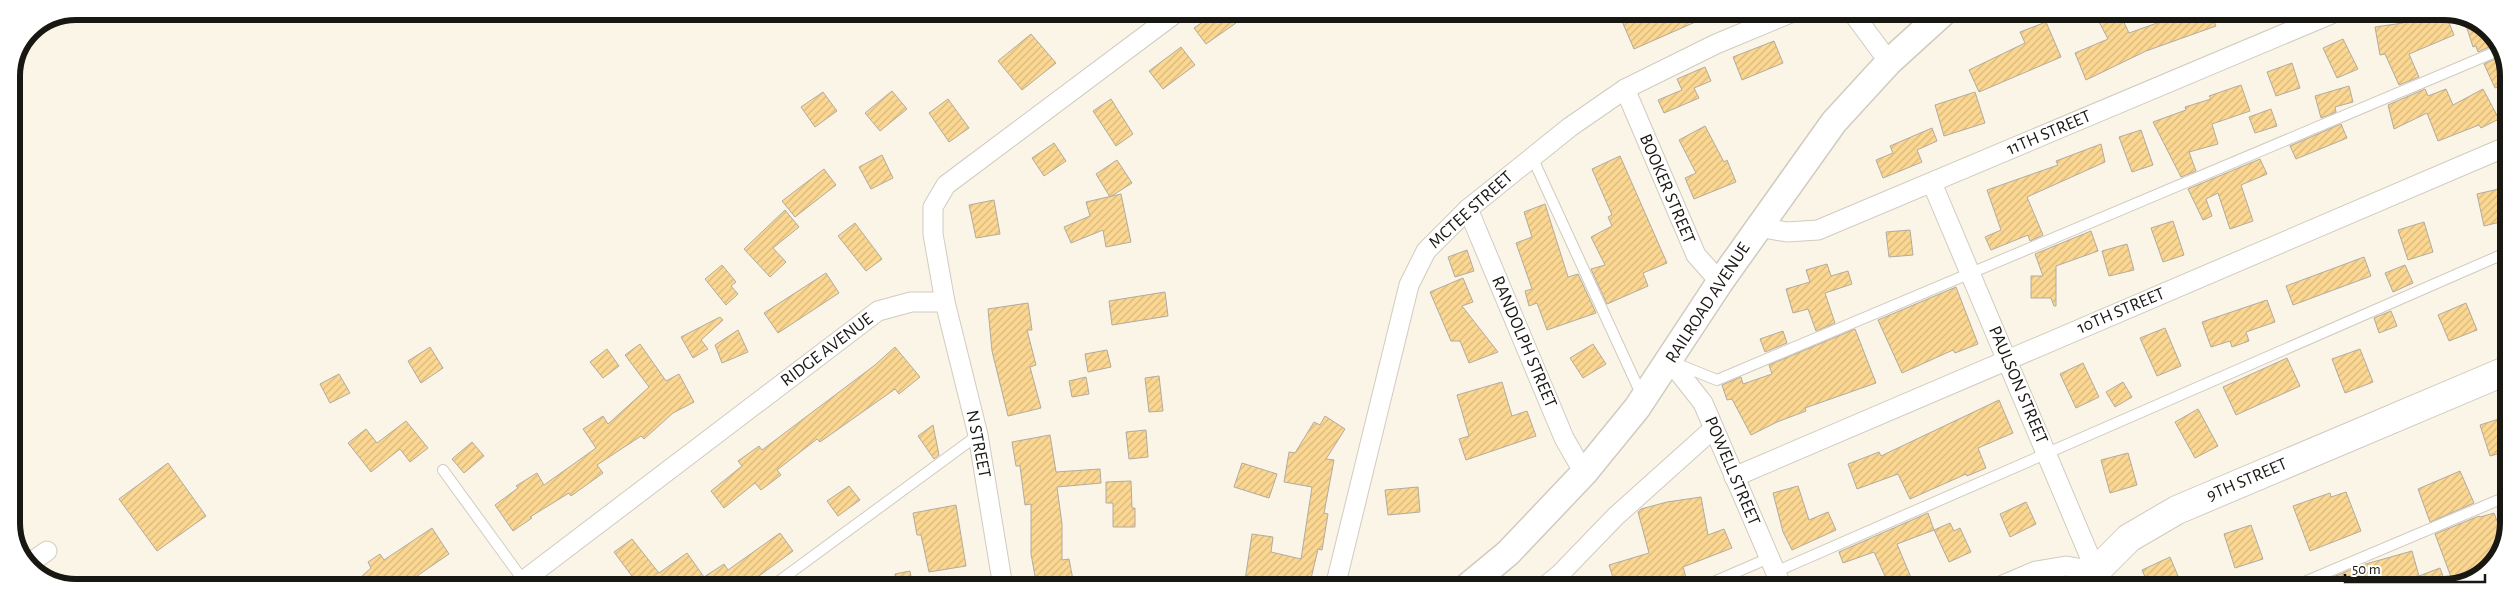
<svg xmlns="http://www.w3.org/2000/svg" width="2520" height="599" font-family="'Alegreya Sans',sans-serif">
	<defs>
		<pattern id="building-hatch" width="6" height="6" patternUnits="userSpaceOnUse" patternTransform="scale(1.25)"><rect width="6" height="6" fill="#fbd792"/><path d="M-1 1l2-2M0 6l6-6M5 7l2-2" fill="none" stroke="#d7b87d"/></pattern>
	</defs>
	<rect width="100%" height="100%" fill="#fbf5e8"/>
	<g fill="url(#building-hatch)" stroke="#b2aba0">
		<polygon points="1217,12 1229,12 1236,23 1206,44 1194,28"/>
		<polygon points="1635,12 1718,12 1634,49 1621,19"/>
		<polygon points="2094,12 2119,12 2129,33 2188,12 2210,12 2216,26 2146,51 2086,80 2075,53 2108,39"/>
		<polygon points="2399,13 2445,13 2454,35 2409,54 2419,77 2399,85 2385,54 2380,55 2375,27 2403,23"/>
		<polygon points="2463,16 2492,33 2496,44 2478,52 2476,46 2473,47"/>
		<polygon points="2046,22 2061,57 1979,92 1969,70 2025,43 2020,32"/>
		<polygon points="1031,34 1056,63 1022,90 998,61"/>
		<polygon points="2343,39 2358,69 2337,78 2323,48"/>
		<polygon points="1774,41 1783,63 1742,80 1733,57"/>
		<polygon points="1181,47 1195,65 1163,89 1149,71"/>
		<polygon points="2502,56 2509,71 2509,82 2495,88 2484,64"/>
		<polygon points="2292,63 2300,88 2276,96 2267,72"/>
		<polygon points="1705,67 1711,81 1694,88 1699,98 1664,113 1658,100 1682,90 1677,79"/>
		<polygon points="2241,85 2250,111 2212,124 2218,144 2189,152 2196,171 2181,177 2153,122 2186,110 2185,107 2211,99 2209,96"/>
		<polygon points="2349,86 2353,102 2335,107 2336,112 2321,118 2315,96"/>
		<polygon points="2425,89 2428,96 2446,89 2453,105 2483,89 2499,119 2481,128 2479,125 2438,141 2427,113 2394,129 2388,105"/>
		<polygon points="892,91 907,109 880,131 865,113"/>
		<polygon points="823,92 837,111 815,127 801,107"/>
		<polygon points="1975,92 1985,123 1944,136 1935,105"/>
		<polygon points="948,99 969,128 949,142 929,113"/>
		<polygon points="1111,99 1133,134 1116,146 1093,111"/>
		<polygon points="2271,109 2277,126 2255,133 2249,117"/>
		<polygon points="2341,124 2347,138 2296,159 2290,146"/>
		<polygon points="1705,126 1724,162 1727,160 1736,182 1694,199 1685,178 1696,173 1679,140"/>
		<polygon points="1932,128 1937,141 1917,150 1922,162 1883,178 1876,160 1893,153 1890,146"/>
		<polygon points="2141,130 2153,165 2132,172 2119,137"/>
		<polygon points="1054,143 1066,161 1044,176 1032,158"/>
		<polygon points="2101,144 2105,162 2027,197 2043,235 2030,241 2028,235 1991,250 1985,237 2001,230 1987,190 2058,165 2056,161"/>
		<polygon points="882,155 893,178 871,189 859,167"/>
		<polygon points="1620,156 1667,263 1643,273 1648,286 1607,304 1591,269 1605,265 1591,237 1612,226 1608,217 1612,215 1592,169"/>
		<polygon points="2260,159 2267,174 2241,185 2253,221 2230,229 2218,193 2206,199 2212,216 2203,220 2188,189"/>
		<polygon points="1117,160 1132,183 1110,197 1096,174"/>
		<polygon points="824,169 836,185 795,217 782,201"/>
		<polygon points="2503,188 2508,220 2484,226 2477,194"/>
		<polygon points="1121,194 1131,242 1106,247 1103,230 1071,243 1064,227 1090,216 1086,202"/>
		<polygon points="994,200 1000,234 976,238 969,205"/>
		<polygon points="1545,204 1568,277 1578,274 1596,313 1547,330 1537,303 1529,306 1525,291 1532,289 1516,243 1532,237 1524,212"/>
		<polygon points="785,210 799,227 773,248 786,262 770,277 744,249"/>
		<polygon points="2173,221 2184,255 2163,262 2151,228"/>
		<polygon points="2424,222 2433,252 2408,260 2398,230"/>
		<polygon points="855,223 882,259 866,271 838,236"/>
		<polygon points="1910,230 1913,255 1889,257 1886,232"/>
		<polygon points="2091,231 2098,251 2056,266 2056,306 2054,306 2051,298 2031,298 2031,276 2043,276 2035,254"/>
		<polygon points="2127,244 2134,270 2109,276 2102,251"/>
		<polygon points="1467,250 1474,271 1455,277 1448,257"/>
		<polygon points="2364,257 2371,276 2293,305 2286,286"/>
		<polygon points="1827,264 1831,276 1848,271 1852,284 1825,293 1835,323 1816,331 1808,309 1793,313 1786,289 1810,282 1806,270"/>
		<polygon points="722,265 736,282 731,286 738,294 726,305 705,279"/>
		<polygon points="2405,265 2413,283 2393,292 2385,273"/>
		<polygon points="826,273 839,293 778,333 764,313"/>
		<polygon points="1463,278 1473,302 1462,306 1498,352 1469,363 1460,341 1451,341 1430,292"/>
		<polygon points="1956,287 1978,344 1955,353 1953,350 1902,373 1878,320"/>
		<polygon points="1165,292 1168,316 1112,325 1109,301"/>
		<polygon points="2267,300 2275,322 2246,332 2249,341 2232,347 2230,341 2211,347 2202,322"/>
		<polygon points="1028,303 1032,330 1027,330 1036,365 1030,367 1041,408 1008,416 992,351 988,309"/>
		<polygon points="2466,303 2477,330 2449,341 2438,315"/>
		<polygon points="2391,311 2397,326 2379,333 2374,318"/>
		<polygon points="720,317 723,320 701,340 708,349 693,358 681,337"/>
		<polygon points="2165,328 2181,366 2157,376 2140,338"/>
		<polygon points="1855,329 1876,383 1805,408 1806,411 1777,422 1751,435 1732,399 1727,400 1722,385 1741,377 1743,384 1772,374 1769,365"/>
		<polygon points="738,330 748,352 722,363 715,345"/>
		<polygon points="1783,331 1787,343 1765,352 1760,339"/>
		<polygon points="640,344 666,381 679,374 694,402 673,413 644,439 641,436 597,465 603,473 571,496 569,493 530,517 532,518 513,531 495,505 518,488 516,486 537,473 544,485 596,448 583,429 603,416 608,424 649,387 625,355"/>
		<polygon points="1593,344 1606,364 1583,378 1570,358"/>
		<polygon points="430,347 443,368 421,383 408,361"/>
		<polygon points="895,347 920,377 899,394 895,389 820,442 817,439 777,470 781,475 761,490 755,483 724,508 711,491 742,466 738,461 759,446 762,450 875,365"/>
		<polygon points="607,349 619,366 603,378 590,362"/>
		<polygon points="2360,349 2373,382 2345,393 2332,359"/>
		<polygon points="1107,350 1111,367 1088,372 1085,354"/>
		<polygon points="2287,358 2300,386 2236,415 2223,387"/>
		<polygon points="2083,363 2099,397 2076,408 2060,374"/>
		<polygon points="339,374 350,393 330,403 320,384"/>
		<polygon points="1159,376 1163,411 1149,412 1145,378"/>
		<polygon points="1086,377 1089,394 1072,397 1069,381"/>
		<polygon points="1502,382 1512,416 1527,411 1536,436 1466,460 1459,439 1469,436 1457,395"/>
		<polygon points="2123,382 2132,397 2115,407 2106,392"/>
		<polygon points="1999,400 2013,433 1978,448 1986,468 1967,476 1966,474 1910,499 1898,474 1857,489 1848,464 1879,452 1881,456"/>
		<polygon points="2198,409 2218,446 2195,458 2175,422"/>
		<polygon points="1325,416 1345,429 1326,459 1334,460 1324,513 1328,514 1322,550 1318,549 1309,587 1297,587 1298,580 1293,579 1292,587 1244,587 1252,534 1273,537 1271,552 1301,559 1312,487 1284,482 1289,452 1295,453 1314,422 1320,425"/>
		<polygon points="2508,416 2508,451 2490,456 2480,425"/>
		<polygon points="406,421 428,448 410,462 400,449 371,472 348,443 366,429 377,443"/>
		<polygon points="933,425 939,455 934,459 918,436"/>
		<polygon points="1146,430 1148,457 1129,459 1126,432"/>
		<polygon points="1050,435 1056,472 1100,469 1101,483 1057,487 1062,524 1062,560 1069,559 1074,585 1037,587 1031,554 1031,504 1025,505 1020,466 1016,466 1012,442"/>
		<polygon points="472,442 484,456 464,473 452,459"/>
		<polygon points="2128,453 2137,485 2110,493 2101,460"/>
		<polygon points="168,463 206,516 157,551 119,499"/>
		<polygon points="1242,463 1277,474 1269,498 1234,487"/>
		<polygon points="2460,471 2474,503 2430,522 2418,489"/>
		<polygon points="1131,481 1132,508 1135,508 1135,527 1113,527 1113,503 1106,503 1106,482"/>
		<polygon points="849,486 860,500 838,516 827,501"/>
		<polygon points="1798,486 1809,520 1828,512 1836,530 1792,550 1783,532 1773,493"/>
		<polygon points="1418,487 1420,512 1388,515 1385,490"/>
		<polygon points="2346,492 2361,531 2310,551 2293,506 2330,493 2331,497"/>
		<polygon points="1701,497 1708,535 1724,529 1732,548 1683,567 1687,581 1667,587 1616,587 1609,565 1649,553 1638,512 1641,509 1667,502"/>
		<polygon points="2026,502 2036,524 2010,537 2000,514"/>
		<polygon points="956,505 966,566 929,572 921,535 917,535 913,513"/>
		<polygon points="1928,513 1934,530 1897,544 1912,580 1896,587 1890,587 1874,552 1843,563 1839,552"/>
		<polygon points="2494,513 2505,541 2491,562 2451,577 2435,534 2479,516 2480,517"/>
		<polygon points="1950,523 1954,531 1960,528 1971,552 1949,562 1934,530"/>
		<polygon points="2251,525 2263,559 2235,568 2224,534"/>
		<polygon points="432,528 449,554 417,576 426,587 350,587 371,568 368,562 380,554 384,560"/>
		<polygon points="780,533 793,551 744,587 640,587 614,552 632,539 659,573 687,553 704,577 724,564 728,570"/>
		<polygon points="2412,551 2419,576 2440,568 2447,587 2328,588 2326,580 2362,565"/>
		<polygon points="2170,557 2183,588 2150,588 2142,570"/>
		<polygon points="910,571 913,587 897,587 895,574"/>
	</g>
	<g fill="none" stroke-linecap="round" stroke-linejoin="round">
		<g stroke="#d1cbbf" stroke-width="12">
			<g id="lane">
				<polyline points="1532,157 1642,396"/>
				<polyline points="1675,363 1717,380 2500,50"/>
				<polyline points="443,470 523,580"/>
				<polyline points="1775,572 2508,252"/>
				<polyline points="771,587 978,435"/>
				<polyline points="1702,587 1769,558"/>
				<polyline points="2290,588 2508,496"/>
			</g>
		</g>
		<g stroke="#d1cbbf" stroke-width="21">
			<g id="street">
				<polyline points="1852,12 1889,62"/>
				<polyline points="1625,89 1696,255 1720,282"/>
				<polyline points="1932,183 2103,588"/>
				<polyline points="1468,209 1564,438 1584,473"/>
				<polyline points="1758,227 1787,232 1818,230 2336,12"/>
				<polyline points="1670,361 1703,403 1782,587"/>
				<polyline points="1734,477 2508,146"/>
				<polyline points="27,565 47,551"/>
				<polyline points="515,587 878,311 911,302 945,302"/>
				<polyline points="1003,587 978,435 945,302 933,234 933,207 946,185 1177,12"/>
				<polyline points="1335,587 1409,285 1426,251 1468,209 1570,127 1625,89 1716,44 1793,12"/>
				<polyline points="1544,587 1559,575 1616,516 1713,429"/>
				<polyline points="1996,588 2036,571 2066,566 2096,571"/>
			</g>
		</g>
		<g stroke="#d1cbbf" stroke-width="29">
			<polyline id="secondary" points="1467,587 1508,553 1584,473 1637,408 1720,282 1834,122 1889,62 1944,12"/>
		</g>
		<g stroke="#d1cbbf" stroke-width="30">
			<polyline id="primary" points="2085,588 2096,571 2129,538 2177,510 2508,370"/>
		</g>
		<use href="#lane" stroke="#fff" stroke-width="10"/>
		<use href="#street" stroke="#fff" stroke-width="19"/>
		<use href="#secondary" stroke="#fff" stroke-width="26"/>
		<use href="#primary" stroke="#fff" stroke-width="28"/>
	</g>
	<g text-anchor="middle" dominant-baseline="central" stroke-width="4.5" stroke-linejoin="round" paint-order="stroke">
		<g font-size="18" fill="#191712" stroke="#fff">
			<text transform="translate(2049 133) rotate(-23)">11TH STREET</text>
			<text transform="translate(1667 189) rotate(67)">BOOKER STREET</text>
			<text transform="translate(1471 210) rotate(-42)">MCTEE STREET</text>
			<text transform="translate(1708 303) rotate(-57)">RAILROAD AVENUE</text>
			<text transform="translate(2121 311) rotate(-23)">10TH STREET</text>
			<text transform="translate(1524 342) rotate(67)">RANDOLPH STREET</text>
			<text transform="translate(827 350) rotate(-37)">RIDGE AVENUE</text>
			<text transform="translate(2018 385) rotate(67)">PAULSON STREET</text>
			<text transform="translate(978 444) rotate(79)">N STREET</text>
			<text transform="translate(1732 471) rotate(67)">POWELL STREET</text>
			<text transform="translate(2247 480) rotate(-23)">9TH STREET</text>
		</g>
	</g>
	<path d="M0 0H2520V599H0ZM76 20H2444A56 56 0 0 1 2500 76V523A56 56 0 0 1 2444 579H76A56 56 0 0 1 20 523V76A56 56 0 0 1 76 20Z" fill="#fff" fill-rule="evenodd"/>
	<path fill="none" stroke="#191712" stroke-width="6" d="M76 20H2444A56 56 0 0 1 2500 76V523A56 56 0 0 1 2444 579H76A56 56 0 0 1 20 523V76A56 56 0 0 1 76 20Z"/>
	<path d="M2345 574v8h140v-8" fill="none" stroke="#191712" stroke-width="2.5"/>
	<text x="2352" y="574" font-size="15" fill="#191712" stroke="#ffffff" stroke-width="4" paint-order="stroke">50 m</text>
</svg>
